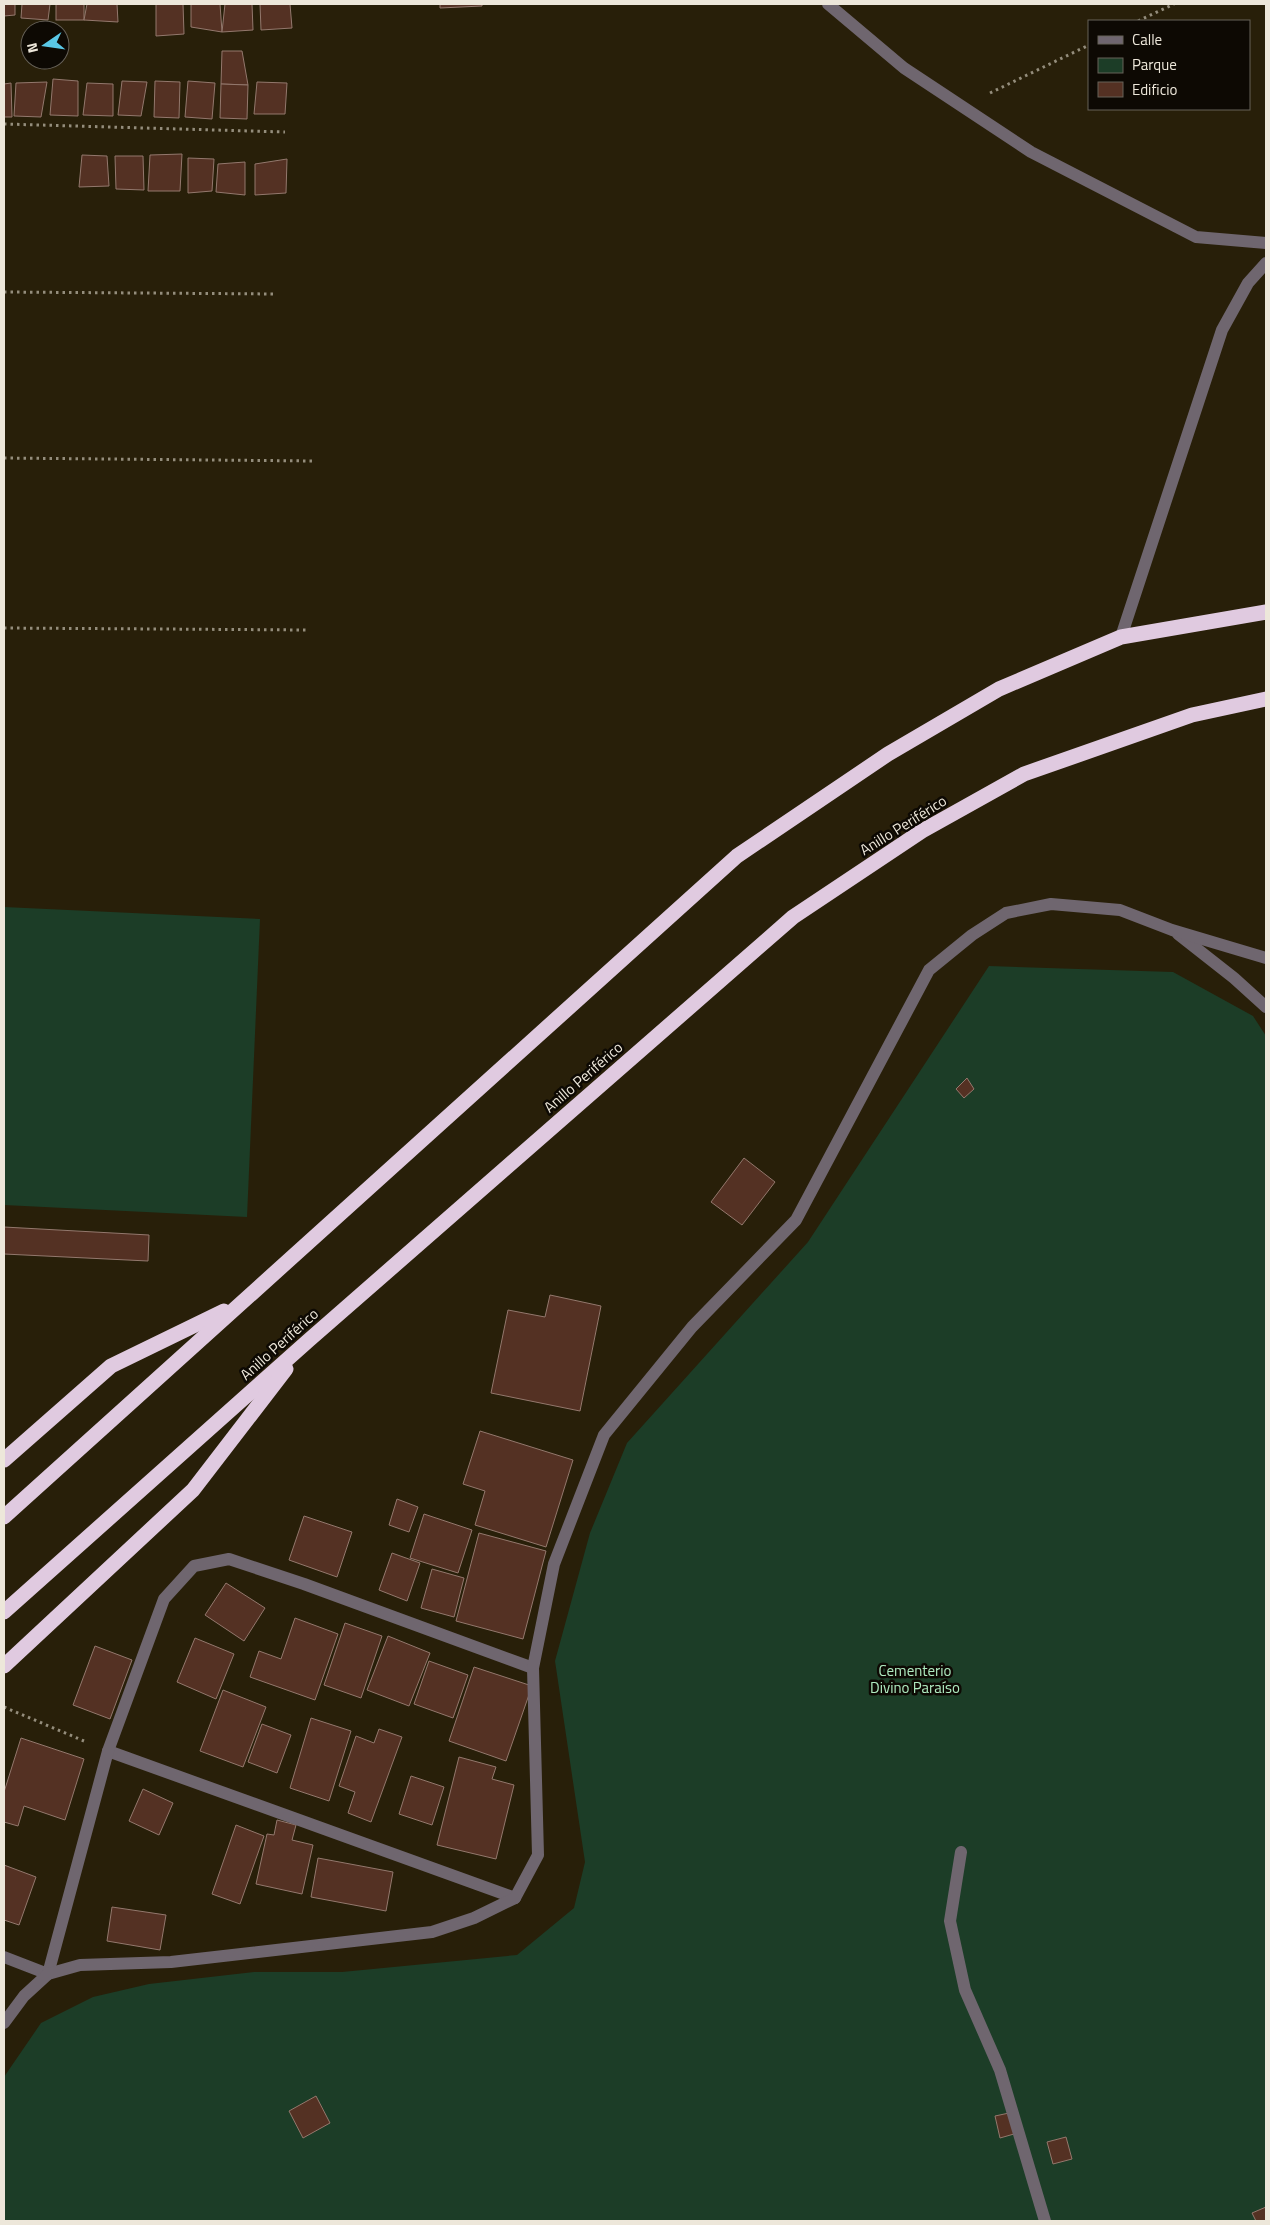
<svg xmlns="http://www.w3.org/2000/svg" width="1270" height="2225" font-family="'Titillium Web',sans-serif">
	<rect width="100%" height="100%" fill="#281f09"/>
	<g fill="#1c3d27">
		<polygon points="4,907 260,919 247,1217 4,1205"/>
		<polygon points="989,966 1173,972 1253,1016 1266,1036 1266,2221 4,2221 4,2077 41,2023 93,1997 149,1984 254,1972 342,1972 517,1955 574,1908 585,1862 555,1661 590,1533 627,1443 808,1242"/>
	</g>
	<g fill="#543123" stroke="#93786d">
		<polygon points="4,4 15,4 15,15 4,16"/>
		<polygon points="22,4 50,4 48,20 21,18"/>
		<rect x="56" y="4" width="28" height="16"/>
		<polygon points="87,4 117,4 118,22 84,20"/>
		<polygon points="156,4 183,4 184,34 156,36"/>
		<polygon points="191,4 220,4 222,32 191,27"/>
		<polygon points="225,4 252,4 253,30 222,32"/>
		<polygon points="260,4 290,4 292,28 261,30"/>
		<polygon points="440,4 482,4 482,6 440,8"/>
		<polygon points="222,51 242,51 248,85 221,84"/>
		<polygon points="53,79 78,81 78,116 50,115"/>
		<polygon points="122,81 147,82 141,116 118,115"/>
		<polygon points="155,81 180,82 179,118 154,117"/>
		<polygon points="188,81 215,83 212,119 185,117"/>
		<polygon points="47,82 41,117 14,116 16,83"/>
		<polygon points="257,82 287,83 285,114 254,114"/>
		<polygon points="11,83 12,117 4,117 4,84"/>
		<polygon points="87,83 113,84 113,116 83,115"/>
		<polygon points="221,84 248,85 247,119 220,118"/>
		<polygon points="182,154 180,191 148,191 150,155"/>
		<polygon points="82,155 107,156 109,186 79,187"/>
		<polygon points="115,156 143,156 144,190 116,189"/>
		<polygon points="188,158 214,159 212,191 188,193"/>
		<polygon points="287,159 286,193 255,195 255,164"/>
		<polygon points="245,162 245,195 216,192 218,164"/>
		<polygon points="967,1078 974,1089 964,1098 956,1089"/>
		<polygon points="744,1158 775,1182 742,1225 711,1202"/>
		<polygon points="4,1227 149,1235 148,1261 4,1254"/>
		<polygon points="550,1295 601,1306 580,1411 491,1393 508,1310 545,1317"/>
		<polygon points="480,1431 573,1460 546,1547 475,1525 485,1491 463,1484"/>
		<polygon points="397,1499 418,1507 409,1532 389,1525"/>
		<polygon points="424,1514 472,1530 458,1573 410,1558"/>
		<polygon points="304,1516 352,1532 337,1577 289,1560"/>
		<polygon points="479,1533 546,1551 523,1639 456,1621"/>
		<polygon points="392,1553 420,1563 407,1601 379,1590"/>
		<polygon points="432,1569 464,1578 454,1617 421,1608"/>
		<polygon points="226,1583 265,1608 244,1641 205,1615"/>
		<polygon points="295,1618 338,1634 315,1700 250,1677 259,1651 281,1659"/>
		<polygon points="345,1623 382,1636 361,1698 324,1685"/>
		<polygon points="388,1636 430,1653 409,1706 367,1690"/>
		<polygon points="195,1638 234,1654 216,1699 177,1682"/>
		<polygon points="95,1646 132,1660 110,1719 73,1705"/>
		<polygon points="429,1661 468,1675 453,1718 414,1704"/>
		<polygon points="474,1667 532,1686 506,1761 449,1741"/>
		<polygon points="223,1690 266,1707 243,1767 200,1751"/>
		<polygon points="311,1718 351,1731 329,1801 290,1788"/>
		<polygon points="262,1724 291,1735 277,1773 248,1762"/>
		<polygon points="379,1729 402,1737 371,1822 348,1813 355,1792 339,1786 356,1736 374,1743"/>
		<polygon points="21,1738 84,1759 65,1820 24,1806 18,1826 4,1822 4,1792"/>
		<polygon points="459,1757 496,1767 492,1779 514,1785 496,1859 437,1845"/>
		<polygon points="411,1776 444,1787 432,1825 399,1814"/>
		<polygon points="143,1789 173,1803 159,1835 129,1821"/>
		<polygon points="277,1820 296,1825 292,1840 313,1845 302,1894 256,1884 267,1834 274,1835"/>
		<polygon points="236,1825 264,1836 240,1904 212,1894"/>
		<polygon points="318,1858 393,1872 386,1911 311,1897"/>
		<polygon points="4,1865 36,1877 19,1925 4,1920"/>
		<polygon points="112,1907 166,1915 160,1950 107,1941"/>
		<polygon points="316,2096 330,2123 303,2138 289,2111"/>
		<polygon points="1009,2113 1014,2134 1000,2138 995,2116"/>
		<polygon points="1066,2137 1072,2159 1053,2164 1047,2142"/>
		<polygon points="1266,2207 1266,2221 1256,2221 1252,2213"/>
	</g>
	<g fill="none" stroke-linecap="round" stroke-linejoin="round">
		<g stroke="#948d7c" stroke-width="3" stroke-dasharray="2.5 4" stroke-linecap="butt">
			<polyline points="1138,21 1174,4"/>
			<polyline points="990,93 1089,45"/>
			<polyline points="4,124 285,132"/>
			<polyline points="4,292 276,294"/>
			<polyline points="4,458 312,461"/>
			<polyline points="4,628 309,630"/>
			<polyline points="4,1707 84,1741"/>
		</g>
		<g stroke="#6f666f" stroke-width="12">
			<polyline points="828,4 904,68 1031,152 1196,237 1266,243"/>
			<polyline points="1121,637 1222,330 1248,283 1266,263"/>
			<polyline points="1178,934 1234,978 1266,1007"/>
			<polyline points="108,1751 515,1898"/>
			<polyline points="961,1852 950,1921 965,1990 1000,2070 1045,2221"/>
			<polyline points="4,1957 48,1974"/>
			<polyline points="48,1974 108,1751 164,1599 194,1566 229,1559 304,1584 533,1668"/>
			<polyline points="4,2023 24,1996 48,1974 80,1965 171,1962 432,1932 474,1918 515,1898 538,1855 533,1668 554,1564 604,1435 692,1327 796,1220 929,970 972,935 1006,913 1051,904 1120,910 1172,930 1266,958"/>
		</g>
		<g stroke="#e0cae0" stroke-width="15">
			<polyline points="4,1460 111,1366 224,1311"/>
			<polyline points="4,1517 737,856 888,754 999,689 1121,637 1266,612"/>
			<polyline points="4,1612 309,1340 793,917 922,831 1024,774 1192,715 1266,699"/>
			<polyline points="4,1666 193,1490 286,1369"/>
		</g>
	</g>
	<g text-anchor="middle" dominant-baseline="central" stroke-width="5" stroke-linejoin="round" paint-order="stroke">
		<g font-size="15" fill="#ede7da" stroke="#0d0903">
			<text transform="translate(903 825) rotate(-32)">Anillo Periférico</text>
			<text transform="translate(583 1077) rotate(-41)">Anillo Periférico</text>
			<text transform="translate(279 1344) rotate(-42)">Anillo Periférico</text>
		</g>
		<g font-size="15" fill="#afebc0" stroke="#0d0903">
			<text x="915" y="1670">Cementerio<tspan x="915" dy="17">Divino Paraíso</tspan></text>
		</g>
	</g>
	<rect width="1270" height="2225" fill="none" stroke="#ede7da" stroke-width="10"/>
	<rect x="1088" y="20" width="162" height="90" fill="#0d0903" stroke="#676259"/>
	<rect x="1098" y="36" width="25" height="8" fill="#6f666f" stroke="#676259"/>
	<text x="1132" y="45" font-size="15" fill="#ede7da">Calle</text>
	<rect x="1098" y="58" width="25" height="15" fill="#1c3d27" stroke="#676259"/>
	<text x="1132" y="70" font-size="15" fill="#ede7da">Parque</text>
	<rect x="1098" y="82" width="25" height="15" fill="#543123" stroke="#676259"/>
	<text x="1132" y="95" font-size="15" fill="#ede7da">Edificio</text>
	<g transform="translate(45 45) rotate(257)"><circle r="24" fill="#0d0903" stroke="#676259"/>
	<path d="M0-4L9 19L0 12L-9 19Z" fill="#5ac8e6"/>
	<text y="-8" font-size="14" font-weight="bold" text-anchor="middle" fill="#ede7da">N</text>
	</g>
</svg>
